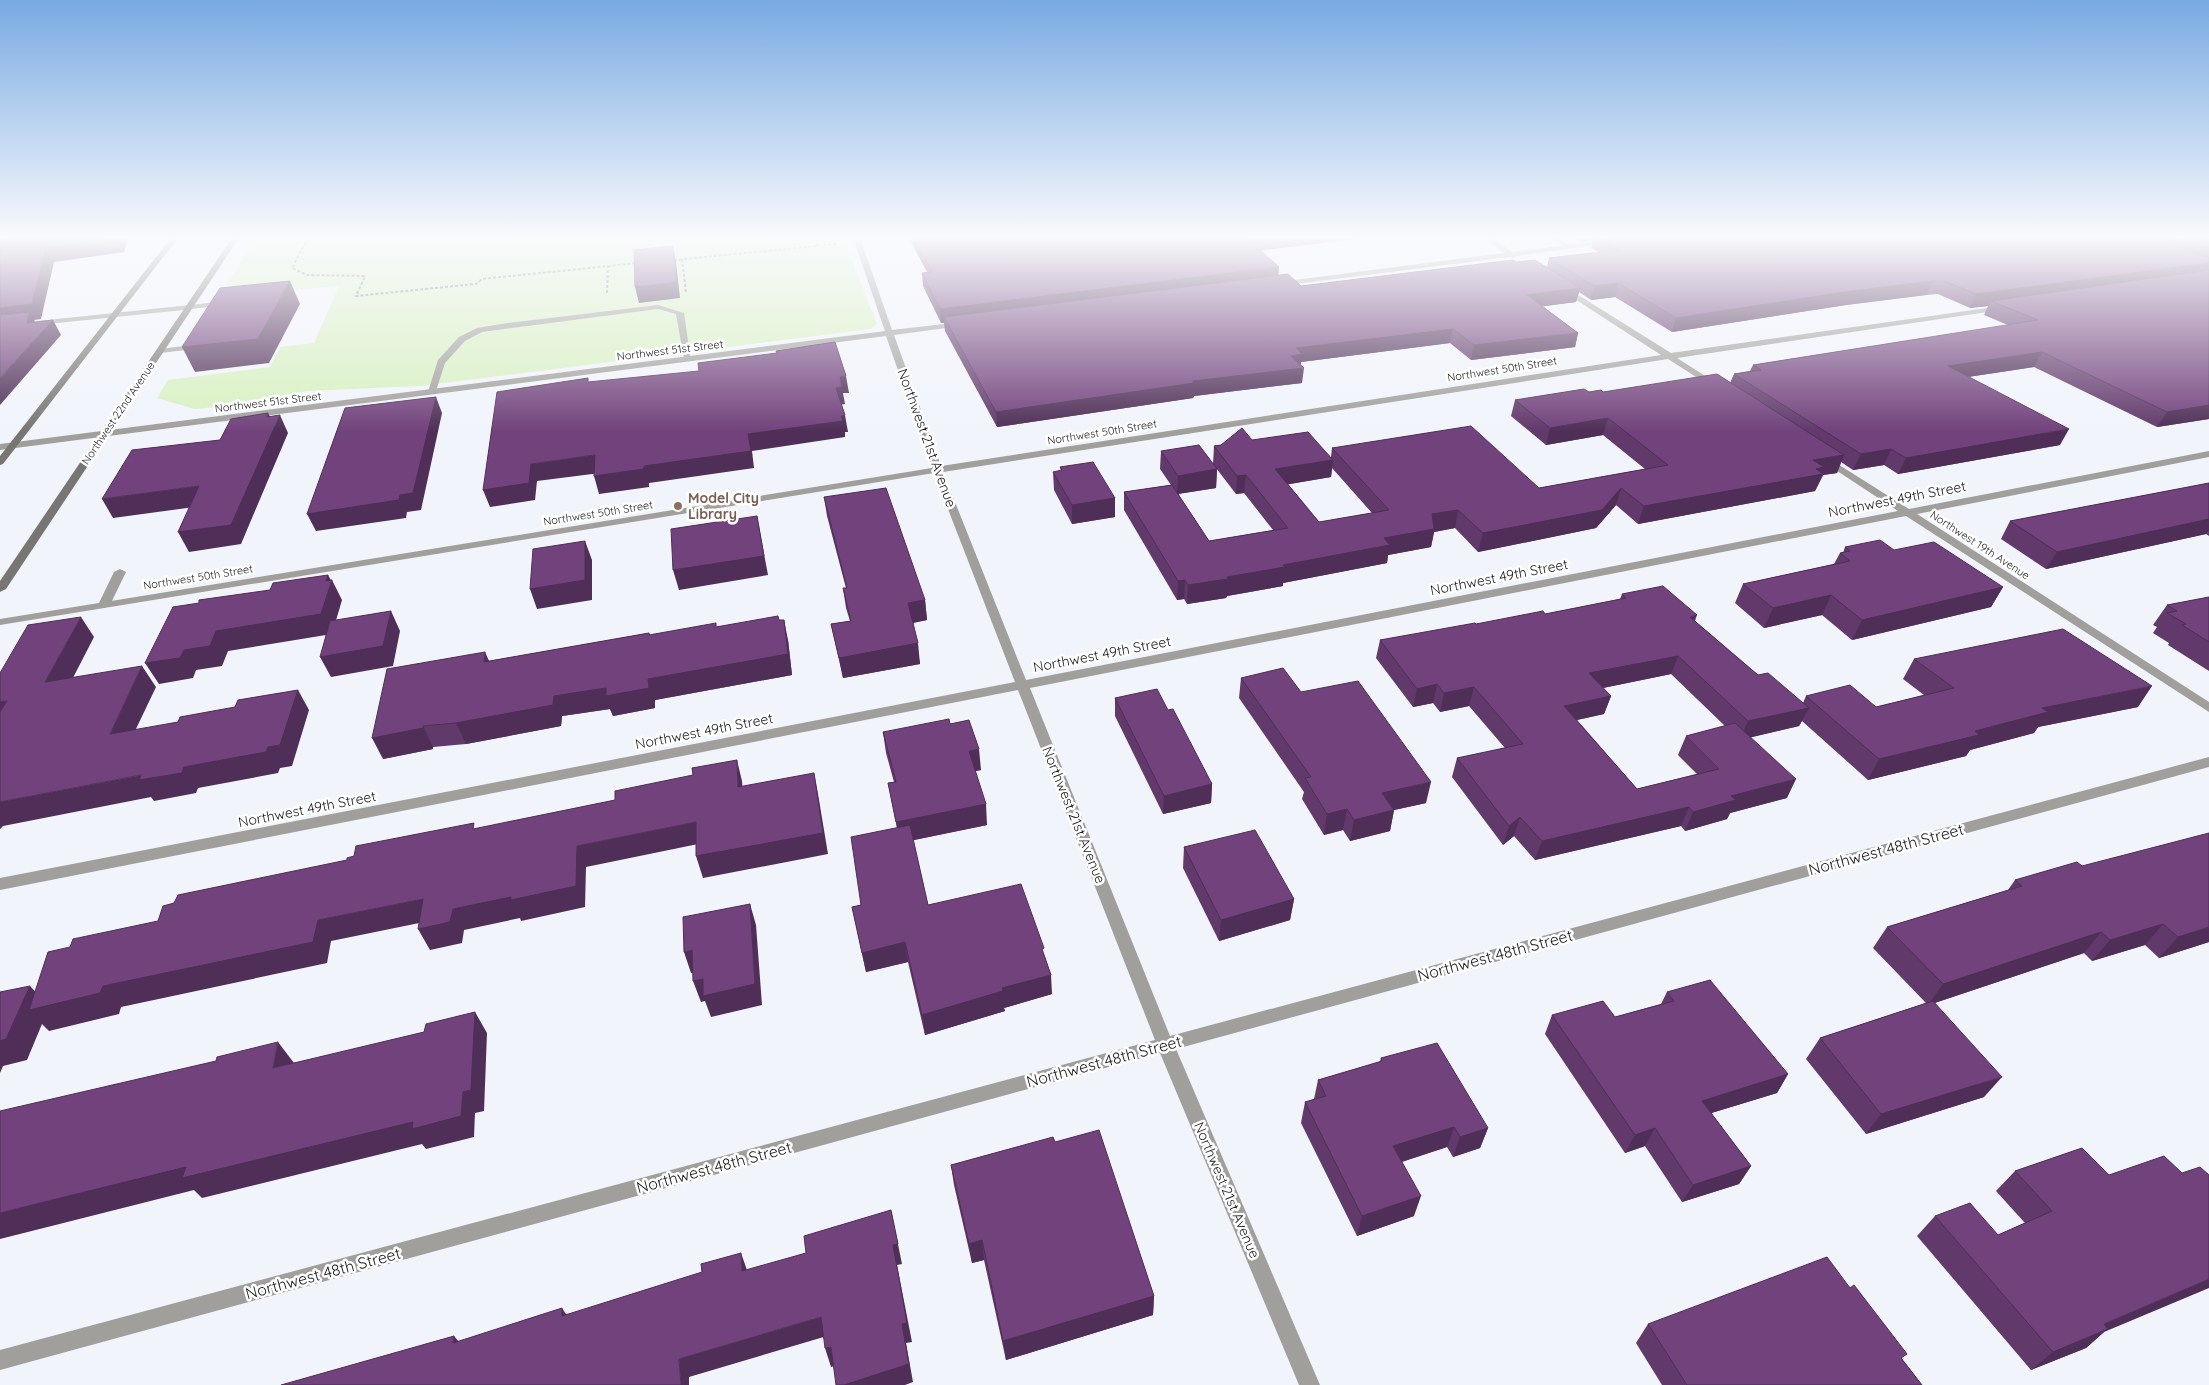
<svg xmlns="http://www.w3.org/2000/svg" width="2209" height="1385" font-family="Quicksand,sans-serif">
	<rect width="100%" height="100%" fill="#f1f4fb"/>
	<polygon fill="#d7f0bf" points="257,238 843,238 877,324 871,329 420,386 307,391 234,405 195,409 157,398 168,380 270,367 280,347 314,343 339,286 258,293 226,284"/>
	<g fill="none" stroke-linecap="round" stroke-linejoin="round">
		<g stroke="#7f8185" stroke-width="2" stroke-dasharray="3 2" stroke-linecap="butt">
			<polyline points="308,238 292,268 307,275 365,276 356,296 476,284 482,279 638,263"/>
			<polyline points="817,238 817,246"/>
			<polyline points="682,259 686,293"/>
			<polyline points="674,260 837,244"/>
			<polyline points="607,293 608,266"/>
		</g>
		<g fill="#a09f9c" fill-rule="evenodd">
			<polygon points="1550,238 1558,238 1572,247 1566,248"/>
			<polygon points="225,301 229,303 228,305 190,309 186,307 190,305"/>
			<polygon points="658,305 684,313 691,361 684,359 676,314 658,309 482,332 465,341 445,363 435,394 428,392 438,360 459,337 477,328 507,323"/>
			<polygon points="192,345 196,347 195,349 160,353 156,351 160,349"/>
			<polygon points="120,569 126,572 110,605 104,608 100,607 98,605 114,572"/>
		</g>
		<g fill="#a09f9c" fill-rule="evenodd">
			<polygon points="853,238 860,238 892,330 961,322 965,324 961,326 894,335 941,466 1661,355 1561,290 1561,286 1564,286 1671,353 2001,306 2005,308 2001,310 1677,358 1718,384 1718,388 1715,389 1668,359 943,472 1026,680 1898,511 1822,461 1822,457 1825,456 1909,509 2209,451 2209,457 1917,514 2209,702 2209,712 1906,516 1030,688 1170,1036 2209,757 2209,767 1176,1049 1320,1385 1299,1385 1160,1053 0,1370 0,1350 1155,1040 1018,690 0,890 0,878 1015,682 934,473 0,625 0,619 932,468 886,336 0,450 0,444 885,331"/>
			<polygon points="1484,238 1492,238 1512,252 1623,238 1644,238 1517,256 1513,258 1510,257 1279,286 1275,284 1279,282 1504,253"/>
			<polygon points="190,305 193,305 193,309 38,325 34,323 38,321"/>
		</g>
		<g fill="#787672" fill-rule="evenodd">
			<polygon points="171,238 178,238 3,464 0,465 0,456"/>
			<polygon points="232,238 239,238 6,589 0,592 0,581"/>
		</g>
	</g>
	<g fill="#61396b" fill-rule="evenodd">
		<path d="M909 238H1363L1261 250 1278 275 1301 286 1516 262 1547 267 1549 258 1598 252 1591 248 1593 240 1581 242 1576 238H2209V419L2157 427 2034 367 1968 377 2060 445 1898 474 1884 465 1853 470 1841 462 1837 473 1823 475 1815 491 1638 524 1616 505 1596 528 1478 552 1455 528 1434 532 1431 547 1388 555 1387 563 1283 583V586L1227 596 1226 598 1187 604 1184 599 1177 600 1124 510V492L1171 485 1160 469 1161 451 1217 469 1216 488 1178 494 1209 541 1273 530 1244 493 1236 494 1213 464 1214 446 1252 440 1331 457 1332 448 1539 488 1645 469 1603 435 1546 445 1511 416 1515 400 1589 392H1603L1730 383 1734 374 1750 371 1753 365 2008 325 1984 315 1988 306 1970 308 1938 294 1926 295 1846 305 1672 332 1615 297 1591 300 1579 292 1576 302 1542 306 1578 333 1575 347 1471 360 1450 343 1301 362 1302 383 1194 396 1193 398 997 427 945 331 944 323H941L923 286 922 273 927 272ZM1332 468 1372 513 1319 522 1288 484 1331 477Z"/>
		<polygon points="1060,467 1115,498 1115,517 1072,524 1054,490 1053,472 1061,471"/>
		<polygon points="2209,483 2209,536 2206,534 2046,569 2001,539 2010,521"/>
		<polygon points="824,497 925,600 927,620 913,623 920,664 843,678 831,624 850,621 846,608 843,588 846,588 827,516"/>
		<polygon points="1845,547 1894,550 2003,587 1991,607 1852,640 1822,615 1764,628 1735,603 1743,584 1834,564 1840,553 1843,553"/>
		<path d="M1622 594 1695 621 1758 675 1803 703 1806 696 1876 707 1924 695 1903 679 1914 659 2138 707 2038 727 2034 733 1970 750 1966 756 1868 780 1802 721 1799 726 1751 737 1787 798 1730 813 1727 819 1685 831 1681 826 1535 860 1514 836 1503 845 1452 777 1457 758 1505 748 1469 706 1440 712 1433 703 1413 707 1376 658 1380 640 1545 614 1620 599ZM1671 674 1725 726 1686 736 1678 755 1697 774 1637 789 1577 720 1604 714 1611 696 1603 688Z"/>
		<polygon points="2209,597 2209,671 2168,645 2169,643 2153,633 2157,627 2153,625 2167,605"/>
		<polygon points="779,620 788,640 792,675 655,700 655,708 613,716 610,709 562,716 561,726 466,744 433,747 433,749 383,759 489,661 649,633 650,635"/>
		<polygon points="1241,678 1301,692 1426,803 1394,810 1390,831 1350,841 1343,830 1324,835 1302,799 1304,792 1239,698"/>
		<polygon points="1115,698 1168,710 1212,784 1211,803 1163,814 1115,716"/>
		<polygon points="950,724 981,770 975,771 987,825 913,840 928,905 1045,957 1052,994 1004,1008 1005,1011 925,1035 908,962 866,972 852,907 861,905 897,828 888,783 894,782 886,753 883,732"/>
		<polygon points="1184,847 1294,899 1290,920 1219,941 1183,868"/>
		<polygon points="2082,866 2209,942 2159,958 2145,945 2092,961 2084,953 1935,1003 1984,1097 1866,1134 1806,1059 1820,1038 1926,1003 1873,948 1887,927 2008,890 2015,880"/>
		<polygon points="1667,992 1788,1074 1777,1093 1711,1113 1751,1166 1739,1184 1682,1202 1645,1146 1625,1153 1545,1034 1552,1015 1615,1017 1661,1004"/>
		<polygon points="1381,1058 1488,1128 1480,1148 1453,1157 1447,1147 1402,1162 1414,1216 1357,1236 1301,1123 1305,1102 1314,1099 1318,1080 1380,1062"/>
		<polygon points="1055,1142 1154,1296 1153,1315 1006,1360 984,1260 972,1263 954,1185 951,1165"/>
		<polygon points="2082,1148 2104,1332 2086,1348 2031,1370 1917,1236 1935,1216 1998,1235 2025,1223 1996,1191 2015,1171"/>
		<polygon points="1648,1324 1902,1359 1922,1385 1662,1385 1636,1343"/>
	</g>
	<g fill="#4f2e57">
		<polygon points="117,238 128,238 124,252 54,262 41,319 34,320 39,327 0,324 0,308 46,248"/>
		<polygon points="1251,238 1363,238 1247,252 1248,239"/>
		<polygon points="1582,238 1593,238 1593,240 1581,242"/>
		<polygon points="673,246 676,261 680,298 639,303 635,287"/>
		<polygon points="2209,263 2209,276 1991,301 1988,306 1970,308 1976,294"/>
		<polygon points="1279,267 1278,280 944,317 944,323 941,323 940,309"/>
		<polygon points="290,281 300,304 269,363 195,372 182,347"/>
		<polygon points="1933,281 1926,295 1846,305 1672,332 1676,318 1851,291"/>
		<polygon points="1618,283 1615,297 1591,300 1594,286"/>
		<polygon points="1580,288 1576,302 1524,309 1527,295"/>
		<polygon points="53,320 61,335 0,405 0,378"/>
		<polygon points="1453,329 1450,343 1301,362 1300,369 1304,368 1302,383 1194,396 1193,398 997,427 996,412 1193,381 1291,356 1296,348"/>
		<polygon points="1578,333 1575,347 1471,360 1474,345"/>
		<polygon points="2042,352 2034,367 1941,381 1948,366"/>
		<polygon points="846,376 849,393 843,393 845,404 839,405 836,388 840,377"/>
		<polygon points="436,397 442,413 421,510 407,512 406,518 316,531 307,514 400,495"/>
		<polygon points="2209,405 2209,419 2157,427 2167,412"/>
		<polygon points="268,413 275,426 280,415 288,433 241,544 189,552 178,532 267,417"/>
		<polygon points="845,415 848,432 845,432 845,437 752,451 754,468 649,483 649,487 599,494 594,476 644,466 748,434"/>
		<polygon points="1608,418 1603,435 1546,445 1550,428"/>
		<polygon points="2069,429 2060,445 1898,474 1906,458"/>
		<polygon points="1891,449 1884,465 1853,470 1861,454"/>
		<polygon points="595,455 600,473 537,481 535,500 490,507 483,490 531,464"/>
		<polygon points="1844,455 1837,473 1823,475 1815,491 1638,524 1644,506 1813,460"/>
		<polygon points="1333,460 1331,477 1273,487 1275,469"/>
		<polygon points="1217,469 1216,488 1177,494 1178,476"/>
		<polygon points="1246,475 1244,493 1236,494 1237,476"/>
		<polygon points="199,486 209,505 113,518 102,499"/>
		<polygon points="1621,488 1616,505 1596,528 1478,552 1483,533"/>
		<polygon points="1115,498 1115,517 1072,524 1072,505"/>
		<polygon points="1458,510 1455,528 1434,532 1431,547 1388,555 1387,563 1283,583 1283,586 1227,596 1226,598 1187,604 1188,585 1283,565 1384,538 1432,514"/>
		<polygon points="757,516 768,575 679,590 673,570"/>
		<polygon points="2209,519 2209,530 2206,534 2046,569 2057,552"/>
		<polygon points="585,541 592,560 592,600 537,609 530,589"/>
		<polygon points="328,575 332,582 332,580 342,600 332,634 228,651 222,666 196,670 193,678 159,684 145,663 184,650 216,631 326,581"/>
		<polygon points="1185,580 1184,599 1177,600 1178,581"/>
		<polygon points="2003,587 1991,607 1852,640 1862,620"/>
		<polygon points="1831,595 1822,615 1764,628 1773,608"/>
		<polygon points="925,600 927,620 911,623 908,603"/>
		<polygon points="391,611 400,631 393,666 331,677 320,657"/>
		<polygon points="1697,615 1690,634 1690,617"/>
		<polygon points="81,617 94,637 60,703 45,682"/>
		<polygon points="784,620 788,640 792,675 655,700 655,708 613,716 610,709 562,716 561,726 466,744 456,723 554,696 648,679"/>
		<polygon points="918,643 920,664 843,678 839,658"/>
		<polygon points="485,652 494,672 484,662"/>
		<polygon points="1678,656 1671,674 1583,692 1589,673"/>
		<polygon points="142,666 156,687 124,754 110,734"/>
		<polygon points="1437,684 1433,703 1413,707 1417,689"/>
		<polygon points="2152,686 2138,707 2038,727 2034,733 1970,750 1966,756 1868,780 1879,759 1975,731 2042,708"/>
		<polygon points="1474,687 1469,706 1440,712 1444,693"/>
		<polygon points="298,690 309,710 292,766 280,768 278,773 198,788 196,793 154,801 151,797 3,826 0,829 0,802 184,767 268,747"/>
		<polygon points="1611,696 1604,714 1558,724 1564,706"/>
		<polygon points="7,701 0,726 0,702"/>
		<polygon points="1809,708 1799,726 1740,740 1748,721"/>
		<polygon points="423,726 433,747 433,749 383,759 372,738"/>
		<polygon points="979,749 981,770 971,772 969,751"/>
		<polygon points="737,760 742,781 744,808 738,787"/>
		<polygon points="814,773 818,794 828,854 703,878 696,856"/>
		<polygon points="1796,779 1787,798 1730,813 1727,819 1685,831 1693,812 1731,796"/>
		<polygon points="1431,782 1426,803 1394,810 1390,831 1350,841 1354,820 1382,793"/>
		<polygon points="1212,784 1211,803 1163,814 1164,796"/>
		<polygon points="986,804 987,825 900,843 896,822"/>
		<polygon points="1689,807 1681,826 1535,860 1542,841"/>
		<polygon points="1347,809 1343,830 1324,835 1327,814"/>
		<polygon points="1520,817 1514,836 1503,845 1509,826"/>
		<polygon points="696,822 703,843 586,867 585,907 521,921 520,918 464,930 462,943 430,950 418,929 453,909 577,846"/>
		<polygon points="423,899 434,920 331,941 327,963 121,1007 119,1014 49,1031 42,1024 27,1060 3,1066 0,1073 0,1041 30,986 48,1005 103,986 318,920"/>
		<polygon points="1294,899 1290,920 1219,941 1221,920"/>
		<polygon points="750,904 756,925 762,1005 711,1017 705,1001 701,1002 693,981"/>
		<polygon points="2163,924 2145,945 2092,961 2110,940"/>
		<polygon points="2209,927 2209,942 2159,958 2178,937"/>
		<polygon points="2101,932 2084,953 1928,1005 1943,984"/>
		<polygon points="905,942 908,962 866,972 862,953"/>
		<polygon points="692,950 700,971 691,973 684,952"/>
		<polygon points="1051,975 1052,994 1004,1008 1005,1011 925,1035 922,1015 1002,988"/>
		<polygon points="475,1012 487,1033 484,1111 475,1113 474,1137 426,1149 422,1144 202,1198 194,1190 0,1239 0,1213 463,1092"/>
		<polygon points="278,1042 294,1063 273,1068"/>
		<polygon points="1788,1074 1777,1093 1692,1119 1702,1101"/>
		<polygon points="2002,1077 1984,1097 1866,1134 1881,1114"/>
		<polygon points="1454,1127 1447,1147 1388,1166 1393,1146"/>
		<polygon points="1488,1128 1480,1148 1453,1157 1460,1137"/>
		<polygon points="1655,1128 1645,1146 1625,1153 1635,1135"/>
		<polygon points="1751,1166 1739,1184 1682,1202 1693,1185"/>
		<polygon points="1421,1196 1414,1216 1357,1236 1362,1216"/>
		<polygon points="891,1210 902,1264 897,1265 912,1342 906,1343 913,1382 905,1385 844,1385 893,1245"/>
		<polygon points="982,1240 984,1260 972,1263 969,1244"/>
		<polygon points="741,1253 748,1273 742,1271"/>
		<polygon points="2209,1279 2209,1288 2104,1332 2086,1348 2031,1370 2053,1352 2104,1324"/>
		<polygon points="1154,1296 1153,1315 1006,1360 1003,1341"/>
		<polygon points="562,1308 574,1327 562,1316"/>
		<polygon points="821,1317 827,1336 689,1377 689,1385 681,1385 679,1359"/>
		<polygon points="454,1336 469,1354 453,1343"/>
		<polygon points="831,1347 837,1365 831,1367 825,1348"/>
	</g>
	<g fill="#71427c" stroke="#4f2e57">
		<polygon points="2,238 117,238 46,248 32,304 0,308 0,242"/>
		<polygon points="914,238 1251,238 1248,239 1279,267 940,309 922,273 932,272"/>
		<polygon points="1600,238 2158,238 2209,258 2209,263 1976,294 1944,281 1933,281 1851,291 1676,318 1618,283 1594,286 1549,258 1619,250"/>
		<polygon points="2179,238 2209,238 2209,249"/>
		<polygon points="673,246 676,282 635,287 634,250"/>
		<polygon points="1513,260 1516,262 1535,260 1580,288 1527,295 1578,333 1474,345 1453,329 1296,348 1302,354 1291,356 1304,368 1193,381 1194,383 996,412 944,317 1288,274 1301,286"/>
		<polygon points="2209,270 2209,405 2167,412 2042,352 1948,366 2069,429 1906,458 1891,449 1861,454 1734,374 1761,370 1753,365 2038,320 1991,301"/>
		<polygon points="290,281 258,339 182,347 220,288"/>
		<polygon points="30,312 27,323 53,320 0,378 0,315"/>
		<polygon points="835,342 846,376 840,377 842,387 836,388 845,415 841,416 843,421 748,434 751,451 644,466 644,469 594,476 595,455 531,464 529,483 483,490 497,392 588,378 588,382 699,371 698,363 777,353 776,351"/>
		<polygon points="1717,374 1844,455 1813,460 1824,467 1816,469 1823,474 1644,506 1621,488 1602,510 1483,533 1458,510 1432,514 1434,529 1384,538 1390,545 1283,565 1285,567 1227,577 1228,579 1188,585 1185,580 1178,581 1124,492 1172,485 1209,541 1288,528 1246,475 1237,476 1214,446 1221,445 1242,428 1252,440 1308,432 1333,460 1275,469 1319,522 1389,510 1332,448 1471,426 1539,488 1668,465 1608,418 1550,428 1515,400 1584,389 1589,392 1601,390 1603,392"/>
		<polygon points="436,397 413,493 400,495 399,500 307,514 345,408"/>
		<polygon points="268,413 267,417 280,415 231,525 178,532 199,486 102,499 132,450 220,440 231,419"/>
		<polygon points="1199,445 1217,469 1178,476 1161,451"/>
		<polygon points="1093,462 1115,498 1072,505 1053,472 1062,470 1060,467"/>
		<polygon points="2209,483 2209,519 2057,552 2010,521"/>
		<polygon points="886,488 925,600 908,603 918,643 839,658 831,624 851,621 843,588 847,588 824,497"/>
		<polygon points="757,516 764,556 673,570 671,529"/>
		<polygon points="1880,540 1894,550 1934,542 2003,587 1862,620 1831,595 1773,608 1743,584 1850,561 1840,553 1850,551 1845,547"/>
		<polygon points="585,541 585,580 530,589 533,549"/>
		<polygon points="328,575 326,581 332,580 321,614 216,631 210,646 184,650 180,658 145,663 173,607 199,603 199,600 270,590 273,583"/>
		<polygon points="1663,586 1697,615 1690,617 1758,675 1768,673 1809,708 1748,721 1678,656 1589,673 1611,696 1564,706 1637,789 1719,769 1686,736 1735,723 1796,779 1731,796 1736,800 1693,812 1689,807 1542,841 1520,817 1509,826 1457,758 1523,744 1474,687 1444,693 1437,684 1417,689 1380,640 1475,623 1476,624 1543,611 1545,614 1626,598 1622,594"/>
		<polygon points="2209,597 2209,642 2182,625 2186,624 2167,613 2177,611 2167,605"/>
		<polygon points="391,611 383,646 320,657 330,621"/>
		<polygon points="778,616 779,620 784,620 788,654 648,679 649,688 606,696 606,688 554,696 553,705 456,723 423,726 423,728 372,738 387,669 485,652 484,662 649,633 649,635 716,623 716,627"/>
		<polygon points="81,617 45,682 142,666 110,734 178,722 180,717 235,707 238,700 298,690 280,745 268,747 266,752 184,767 182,773 139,780 141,775 0,802 0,712 7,701 0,702 0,673 28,625"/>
		<polygon points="2063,629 2152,686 2042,708 2048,712 1975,731 1979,735 1879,759 1806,696 1850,685 1876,707 1954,688 1914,659"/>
		<polygon points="1283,668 1301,692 1358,681 1431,782 1382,793 1394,810 1354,820 1347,809 1327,814 1305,778 1311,777 1241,678"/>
		<polygon points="1157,689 1168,710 1173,709 1212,784 1164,796 1115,698"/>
		<polygon points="949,719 950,724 969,720 979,749 969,751 986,804 896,822 888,783 896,782 883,732"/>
		<polygon points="737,760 738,787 814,773 823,833 696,856 696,822 577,846 576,886 511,900 511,897 453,909 450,922 418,929 423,899 318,920 313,942 103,986 100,993 29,1010 48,952 70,947 73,939 158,921 163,906 174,903 178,895 347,860 347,858 354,856 356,846 474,823 473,829 615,800 615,791 693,775 692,768"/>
		<polygon points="910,825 928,905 1021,884 1044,948 1042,949 1051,975 1002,988 1003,991 922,1015 905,942 862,953 852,907 861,905 851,837"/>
		<polygon points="1255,830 1294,899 1221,920 1184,847"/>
		<polygon points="2209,833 2209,927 2178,937 2163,924 2110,940 2101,932 1943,984 1887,927 2022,886 2015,880 2077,862 2082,866"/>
		<polygon points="750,904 755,984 703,996 703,979 693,981 692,950 684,952 683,917"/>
		<polygon points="1710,980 1788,1074 1702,1101 1751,1166 1693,1185 1655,1128 1635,1135 1552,1015 1603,1001 1615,1017 1674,1001 1667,992"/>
		<polygon points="30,986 6,1039 0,1041 0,992"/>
		<polygon points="1933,1001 2002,1077 1881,1114 1820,1038"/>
		<polygon points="475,1012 471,1090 463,1092 461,1116 412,1129 413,1122 182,1178 186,1167 0,1213 0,1111 216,1061 217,1057 278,1042 273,1068 424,1032 426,1024"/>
		<polygon points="1437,1043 1488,1128 1460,1137 1454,1127 1393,1146 1421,1196 1362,1216 1305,1102 1326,1096 1318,1080 1382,1061 1381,1058"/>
		<polygon points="1099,1130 1154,1296 1003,1341 982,1240 969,1244 951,1165 1053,1137 1055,1142"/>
		<polygon points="2082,1148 2109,1175 2164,1156 2182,1173 2200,1167 2209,1175 2209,1279 2104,1324 2108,1329 2053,1352 1935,1216 1970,1203 1998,1235 2052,1211 2015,1171"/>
		<polygon points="891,1210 898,1244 893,1245 907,1323 902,1324 909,1364 844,1385 836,1385 831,1347 825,1348 821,1317 679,1359 681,1385 281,1385 454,1336 453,1343 562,1308 562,1316 702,1272 701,1264 741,1253 742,1271 806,1253 804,1236"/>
		<polygon points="1827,1257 1850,1288 1854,1285 1907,1354 1901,1358 1922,1385 1687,1385 1648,1324"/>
	</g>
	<linearGradient id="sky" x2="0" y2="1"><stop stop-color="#78a9e2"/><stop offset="0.55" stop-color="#f9fafd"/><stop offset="1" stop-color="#f9fafd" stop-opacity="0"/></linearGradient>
	<rect width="2209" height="432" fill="url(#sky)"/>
	<circle fill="#8d6e63" stroke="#fff" stroke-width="2" cx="678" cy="506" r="5"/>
	<g text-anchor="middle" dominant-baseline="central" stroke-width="5" stroke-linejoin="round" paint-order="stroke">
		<g font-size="11" fill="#1a1b1d" stroke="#fff">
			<text transform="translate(670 350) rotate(-7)">Northwest 51st Street</text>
			<text transform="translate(1502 369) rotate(-9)">Northwest 50th Street</text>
			<text transform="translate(268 402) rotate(-7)">Northwest 51st Street</text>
			<text transform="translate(118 413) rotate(-56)">Northwest 22nd Avenue</text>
			<text transform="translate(1102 432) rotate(-9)">Northwest 50th Street</text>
			<text transform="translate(598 513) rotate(-9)">Northwest 50th Street</text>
			<text transform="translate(1980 545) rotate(33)">Northwest 19th Avenue</text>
			<text transform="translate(198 577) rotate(-9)">Northwest 50th Street</text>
		</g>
		<g font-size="14" fill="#1a1b1d" stroke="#fff">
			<text transform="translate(927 438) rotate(70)">Northwest 21st Avenue</text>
			<text transform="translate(1897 499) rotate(-11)">Northwest 49th Street</text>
			<text transform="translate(1499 577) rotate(-11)">Northwest 49th Street</text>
			<text transform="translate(1102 654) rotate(-11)">Northwest 49th Street</text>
			<text transform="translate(704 731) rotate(-11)">Northwest 49th Street</text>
			<text transform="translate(307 809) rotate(-11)">Northwest 49th Street</text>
			<text transform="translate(1074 815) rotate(68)">Northwest 21st Avenue</text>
			<text transform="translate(1227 1190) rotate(67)">Northwest 21st Avenue</text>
		</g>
		<g font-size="14" font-weight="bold" fill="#785e54" stroke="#fff" text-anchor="start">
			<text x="688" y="498">Model City<tspan x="688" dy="16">Library</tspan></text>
		</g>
		<g font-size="16" fill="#1a1b1d" stroke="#fff">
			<text transform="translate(1886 849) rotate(-15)">Northwest 48th Street</text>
			<text transform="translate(1495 955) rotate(-15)">Northwest 48th Street</text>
			<text transform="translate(1104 1061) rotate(-15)">Northwest 48th Street</text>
			<text transform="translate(714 1167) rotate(-15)">Northwest 48th Street</text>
			<text transform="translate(323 1273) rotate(-15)">Northwest 48th Street</text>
		</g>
	</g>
</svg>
